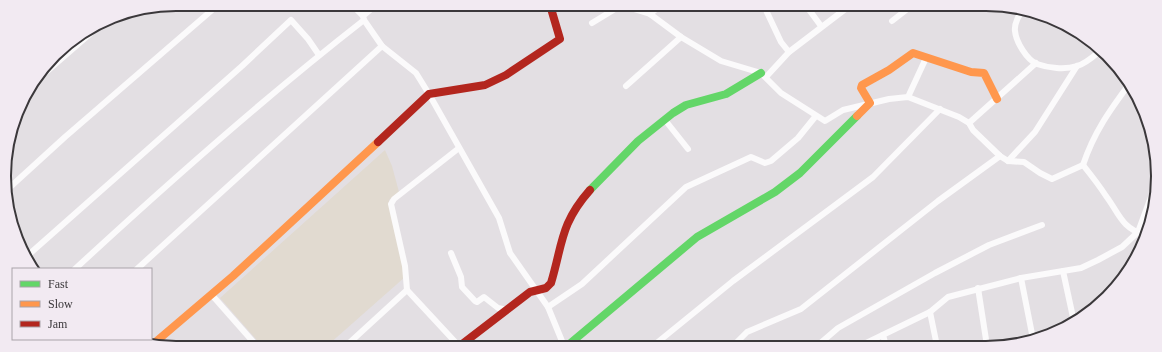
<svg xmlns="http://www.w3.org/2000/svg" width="1162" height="352" font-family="'Times New Roman',serif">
	<rect width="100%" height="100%" fill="#e3dfe3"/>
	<polygon fill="#e1dad0" points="385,150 392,166 399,192 389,200 405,277 328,345 261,345 220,298"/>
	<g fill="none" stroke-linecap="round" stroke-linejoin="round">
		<g stroke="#fbfafb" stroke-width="6">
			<polyline points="352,5 363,16 364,20 382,46 416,73 429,94 499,218 510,253 548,307 564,346"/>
			<polyline points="624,6 650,14 681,37 721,61 761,73 781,93 825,121 843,110 889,99 908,97 959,117 969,123 973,130 1000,156 1008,161 1024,162 1040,173 1052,179 1083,165"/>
			<polyline points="764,6 781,42 789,52"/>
			<polyline points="807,7 821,26"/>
			<path d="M1024 9C1019 14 1014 24 1015 31 1016 42 1027 60 1037 64 1048 68 1065 70 1077 66 1085 64 1093 57 1100 51"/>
			<polyline points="650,14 660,6"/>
			<polyline points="363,16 376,5"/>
			<polyline points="892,21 910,7"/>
			<polyline points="592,23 620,6"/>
			<polyline points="766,77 789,52 848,7"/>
			<polyline points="37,80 106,20"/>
			<polyline points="626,86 681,37"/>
			<polyline points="908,97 926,58"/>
			<polyline points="665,120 688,149"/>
			<polyline points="969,123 1036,63"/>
			<polyline points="1008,161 1035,132 1077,66"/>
			<path d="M1083 165C1094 132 1110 110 1130 83"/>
			<path d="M1083 165C1091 175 1099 185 1106 196 1119 213 1121 228 1145 235"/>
			<polyline points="8,189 65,137 219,4"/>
			<polyline points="451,253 461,277 462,287 475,301 477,302 484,297 498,308 507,310"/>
			<polyline points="26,257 242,66 291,20 308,39 319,55"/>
			<path d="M75 269C168 183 264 98 364 20"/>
			<polyline points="137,269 382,46"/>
			<polyline points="1063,271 1074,322"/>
			<polyline points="1021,278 1033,339"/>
			<polyline points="978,288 987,346"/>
			<polyline points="211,294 256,345"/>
			<polyline points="548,307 582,284 686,187 751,157 765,163 771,161 798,138 815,117"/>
			<polyline points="930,312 937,346"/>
			<polyline points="883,335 886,346"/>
			<polyline points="347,345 407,290"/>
			<polyline points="458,345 407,290 405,266 391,204 394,199 459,148"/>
			<polyline points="653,346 733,281 873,177 940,109"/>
			<polyline points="733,346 747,332 801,309 938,201 1000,156"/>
			<polyline points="817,346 838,328 935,273 989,245 1042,225"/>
			<polyline points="860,346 930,312 948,297 1021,278 1081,268 1098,260 1122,247 1138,232 1155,186"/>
		</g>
		<g stroke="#63d668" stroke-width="8">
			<polyline points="590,190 638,141 673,113 686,105 726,94 761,73"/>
			<polyline points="567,346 697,237 775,192 800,173 857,116"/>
		</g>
		<g stroke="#ff974d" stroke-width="8">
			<polyline points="857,116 870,103 861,88 862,85 889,70 913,53 971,72 984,73 997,99"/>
			<polyline points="152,345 233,276 378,142"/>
		</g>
		<g stroke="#b3261e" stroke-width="8">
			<polyline points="378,142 429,94 485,85 506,75 560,39 550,5"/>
			<path d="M461 345 530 292 546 288 551 283C563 243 560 224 590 190"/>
		</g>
	</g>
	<path d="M0 0H1162V352H0ZM176 11H986A165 165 0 0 1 1151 176V176A165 165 0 0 1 986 341H176A165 165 0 0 1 11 176V176A165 165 0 0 1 176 11Z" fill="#f2eaf2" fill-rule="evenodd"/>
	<path fill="none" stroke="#3b383b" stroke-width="2" d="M176 11H986A165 165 0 0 1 1151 176V176A165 165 0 0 1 986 341H176A165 165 0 0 1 11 176V176A165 165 0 0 1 176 11Z"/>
	<rect x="12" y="268" width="140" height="72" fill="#f2eaf2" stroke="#a9a3a9"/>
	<rect x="20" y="281" width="20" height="6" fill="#63d668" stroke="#a9a3a9"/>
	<text x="48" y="288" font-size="12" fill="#3b383b">Fast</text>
	<rect x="20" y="301" width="20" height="6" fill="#ff974d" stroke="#a9a3a9"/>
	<text x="48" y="308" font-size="12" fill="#3b383b">Slow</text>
	<rect x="20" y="321" width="20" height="6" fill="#b3261e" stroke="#a9a3a9"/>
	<text x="48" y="328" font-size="12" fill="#3b383b">Jam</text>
</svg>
